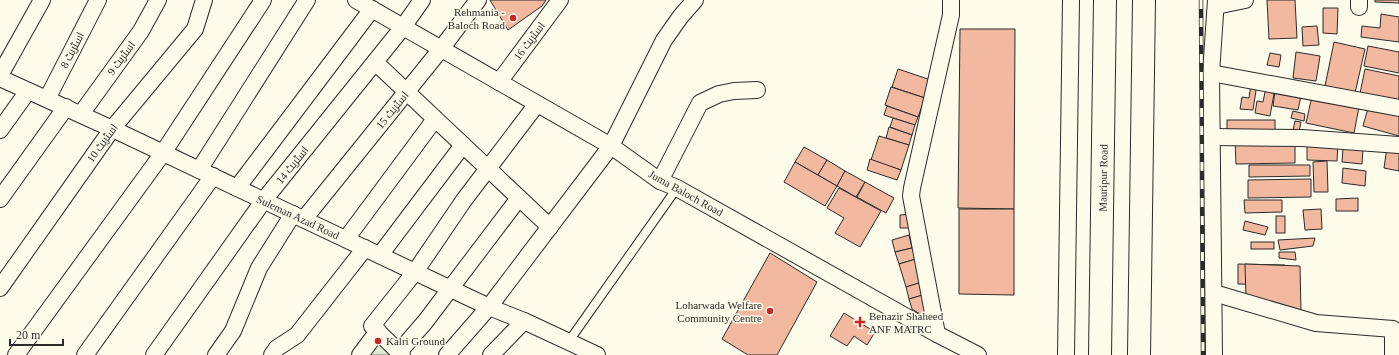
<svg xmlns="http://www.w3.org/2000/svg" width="1399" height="355" font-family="'Times New Roman',Cairo,serif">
	<rect width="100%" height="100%" fill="#fdfbea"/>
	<polygon fill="#deebd1" stroke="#74746e" points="377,330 402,355 359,355"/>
	<g fill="#f2b8a0" stroke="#2b2b2b">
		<polygon points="490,0 546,0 542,6 508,30"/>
		<polygon points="1267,0 1295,0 1297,38 1269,39"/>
		<polygon points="1375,0 1399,0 1399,3 1375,2"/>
		<polygon points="1323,8 1338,8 1337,34 1323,33"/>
		<polygon points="1381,14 1399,17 1399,42 1361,37 1362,26 1380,28"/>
		<polygon points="1317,26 1319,45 1303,46 1302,27"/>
		<polygon points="960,29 1015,29 1014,209 958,208"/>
		<polygon points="1334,42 1365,49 1355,93 1325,86"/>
		<polygon points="1368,46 1399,52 1399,73 1364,66"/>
		<polygon points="1296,52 1320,56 1316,81 1293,78"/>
		<polygon points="1270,53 1281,55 1279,67 1267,65"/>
		<polygon points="898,69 931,80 925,98 892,87"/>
		<polygon points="1365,69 1399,76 1399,105 1359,98"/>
		<polygon points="1251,84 1257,84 1253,110 1240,109 1242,97 1249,98"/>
		<polygon points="891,87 925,98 918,117 885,105"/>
		<polygon points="1266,87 1275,88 1270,116 1255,113 1257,101 1263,102"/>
		<polygon points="1275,91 1301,96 1298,110 1273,106"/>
		<polygon points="1312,96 1359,107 1354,133 1306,123"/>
		<polygon points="887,106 918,117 915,125 884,115"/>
		<polygon points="1368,108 1399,116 1399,136 1363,126"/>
		<polygon points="1293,111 1305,114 1304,121 1291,118"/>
		<polygon points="893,118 915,125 912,135 890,127"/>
		<rect x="1227" y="120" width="48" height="13"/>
		<polygon points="1295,121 1301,122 1299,132 1293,130"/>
		<polygon points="889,127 912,135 909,145 886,138"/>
		<polygon points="879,136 909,145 901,170 871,160"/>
		<polygon points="1295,140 1295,163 1236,164 1235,141"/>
		<polygon points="1307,141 1338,142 1337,161 1307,160"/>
		<polygon points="804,147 827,160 818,175 795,162"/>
		<polygon points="1343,147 1363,149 1362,164 1342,162"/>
		<polygon points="1387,147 1399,149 1399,171 1384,168"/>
		<polygon points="870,159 901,170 897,180 867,170"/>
		<polygon points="827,160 845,171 837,186 818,175"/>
		<polygon points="1327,161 1328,192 1314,192 1313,162"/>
		<polygon points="795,162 837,186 825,206 784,182"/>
		<polygon points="1249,165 1310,165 1310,176 1249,177"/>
		<polygon points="1343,168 1366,171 1365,186 1342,183"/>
		<polygon points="845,171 865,182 856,197 837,186"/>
		<polygon points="1311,179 1311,197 1248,198 1248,180"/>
		<polygon points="865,182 894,198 886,213 857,197"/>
		<polygon points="839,188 881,211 860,247 835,233 844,218 827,208"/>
		<polygon points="1358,198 1358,211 1336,211 1336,199"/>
		<polygon points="1244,200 1282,200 1282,212 1245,213"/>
		<polygon points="959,209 1014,209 1014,295 959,294"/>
		<polygon points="1321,209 1322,229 1305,230 1303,210"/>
		<polygon points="912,214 912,228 900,228 900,215"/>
		<rect x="1276" y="216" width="9" height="17"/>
		<polygon points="1245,221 1268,227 1265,235 1243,230"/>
		<polygon points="909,235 912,248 895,252 892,240"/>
		<polygon points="1315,238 1313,246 1280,250 1278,240"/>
		<rect x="1251" y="242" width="23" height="7"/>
		<polygon points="912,248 916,259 899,264 895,252"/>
		<polygon points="1279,252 1295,252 1296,260 1279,258"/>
		<polygon points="770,253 817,282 777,355 748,355 722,339"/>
		<polygon points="916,259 922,282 906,287 899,264"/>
		<polygon points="1238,264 1285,265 1285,285 1238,284"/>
		<polygon points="1245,264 1300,266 1301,312 1246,298"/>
		<polygon points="922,282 926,294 909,299 906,287"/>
		<polygon points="926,294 930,311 923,316 912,309 909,299"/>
		<polygon points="844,313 875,332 867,345 854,336 847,346 830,336"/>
	</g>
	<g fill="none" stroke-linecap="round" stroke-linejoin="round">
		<g stroke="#2b2b2b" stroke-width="10">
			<polyline id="lane" points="569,341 677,188"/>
		</g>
		<g stroke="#2b2b2b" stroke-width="18">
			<g id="street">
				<polyline points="356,0 611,146 660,181 677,188 937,334 978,355"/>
				<polyline points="1359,0 1359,7"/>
				<polyline points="1216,6 1245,0"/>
				<polyline points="375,62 550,227"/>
				<polyline points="1211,73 1399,108"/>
				<polyline points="0,75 42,0"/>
				<polyline points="0,78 119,132 489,307 524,321 597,355"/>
				<polyline points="499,82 560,0"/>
				<polyline points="47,99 98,0"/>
				<polyline points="81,114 141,31 158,0"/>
				<polyline points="0,130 28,91"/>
				<polyline points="1212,137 1302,138 1399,145"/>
				<polyline points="199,170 307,0"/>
				<polyline points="660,181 700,103 719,94 734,91 757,90"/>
				<polyline points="237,188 372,9"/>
				<polyline points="0,199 66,107"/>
				<polyline points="304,219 441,49 478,0"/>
				<polyline points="346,239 435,119"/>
				<polyline points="380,255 463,145"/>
				<polyline points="0,288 112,129 195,29 204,0"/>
				<polyline points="1214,293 1316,323 1393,329 1393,355"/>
				<polyline points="937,334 911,196 912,188 951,15 951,0"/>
				<polyline points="399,352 425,322 519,198"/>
				<polyline points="16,355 163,153 263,0"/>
				<polyline points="85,355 213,176"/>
				<polyline points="154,355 264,200 403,27 422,0"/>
				<polyline points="216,355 233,331 259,268 293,214"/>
				<polyline points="272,355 277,348 297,335 365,248"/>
				<polyline points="360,355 378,331"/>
				<polyline points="402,355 372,326 415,272 464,200 537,104"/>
				<polyline points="447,355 489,307 611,146 664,40 681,16 695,0"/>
				<polyline points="491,355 524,321"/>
				<polyline points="1066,355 1071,0"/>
				<polyline points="1214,355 1211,73 1216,0"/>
			</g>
		</g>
		<g stroke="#2b2b2b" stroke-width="24">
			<g id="highway">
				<polyline points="1100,355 1105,0"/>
				<polyline points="1139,355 1144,0"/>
			</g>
		</g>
		<use href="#lane" stroke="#fdfbea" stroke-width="8"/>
		<use href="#street" stroke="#fdfbea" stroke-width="16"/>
		<use href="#highway" stroke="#fdfbea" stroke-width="22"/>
		<g stroke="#2b2b2b" stroke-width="4.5">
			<polyline id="rail" points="1201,0 1203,355"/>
		</g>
		<use href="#rail" stroke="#fdfbea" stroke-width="3" stroke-dasharray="9" stroke-linecap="butt"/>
	</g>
	<g fill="#c62828" stroke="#fdfbea" stroke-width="1.5">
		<circle cx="513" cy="18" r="4"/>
		<circle cx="770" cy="311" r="4"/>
		<path d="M858 316h4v4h4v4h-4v4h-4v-4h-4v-4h4z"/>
		<circle cx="378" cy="341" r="4"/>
	</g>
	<g text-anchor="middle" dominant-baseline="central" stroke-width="3" stroke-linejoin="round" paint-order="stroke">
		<g font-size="11" fill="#2b2b2b" stroke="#fdfbea" text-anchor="end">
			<text x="505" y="12">Rehmania -<tspan x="505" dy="13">Baloch Road</tspan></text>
			<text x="762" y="305">Loharwada Welfare<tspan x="762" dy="13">Community Centre</tspan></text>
			<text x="869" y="316" text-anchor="start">Benazir Shaheed<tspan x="869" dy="13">ANF MATRC</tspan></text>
			<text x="386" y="341" text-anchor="start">Kalri Ground</text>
		</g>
		<g font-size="11" fill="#2b2b2b" stroke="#fdfbea">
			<text transform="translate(529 41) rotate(-53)">اسٹریٹ 16</text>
			<text transform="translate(72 50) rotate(-63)">اسٹریٹ 8</text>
			<text transform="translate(121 58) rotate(-54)">اسٹریٹ 9</text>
			<text transform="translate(392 110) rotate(-51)">اسٹریٹ 15</text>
			<text transform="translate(102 143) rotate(-54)">اسٹریٹ 10</text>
			<text transform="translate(292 165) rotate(-51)">اسٹریٹ 14</text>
			<text transform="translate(1103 178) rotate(-89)">Mauripur Road</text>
			<text transform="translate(686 193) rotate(29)">Juma Baloch Road</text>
			<text transform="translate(298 217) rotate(25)">Suleman Azad Road</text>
		</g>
	</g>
	<path d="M10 339v6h53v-6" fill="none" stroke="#2b2b2b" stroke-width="2"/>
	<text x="16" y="339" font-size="12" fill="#2b2b2b" stroke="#fdfbea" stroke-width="3" paint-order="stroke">20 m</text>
</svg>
